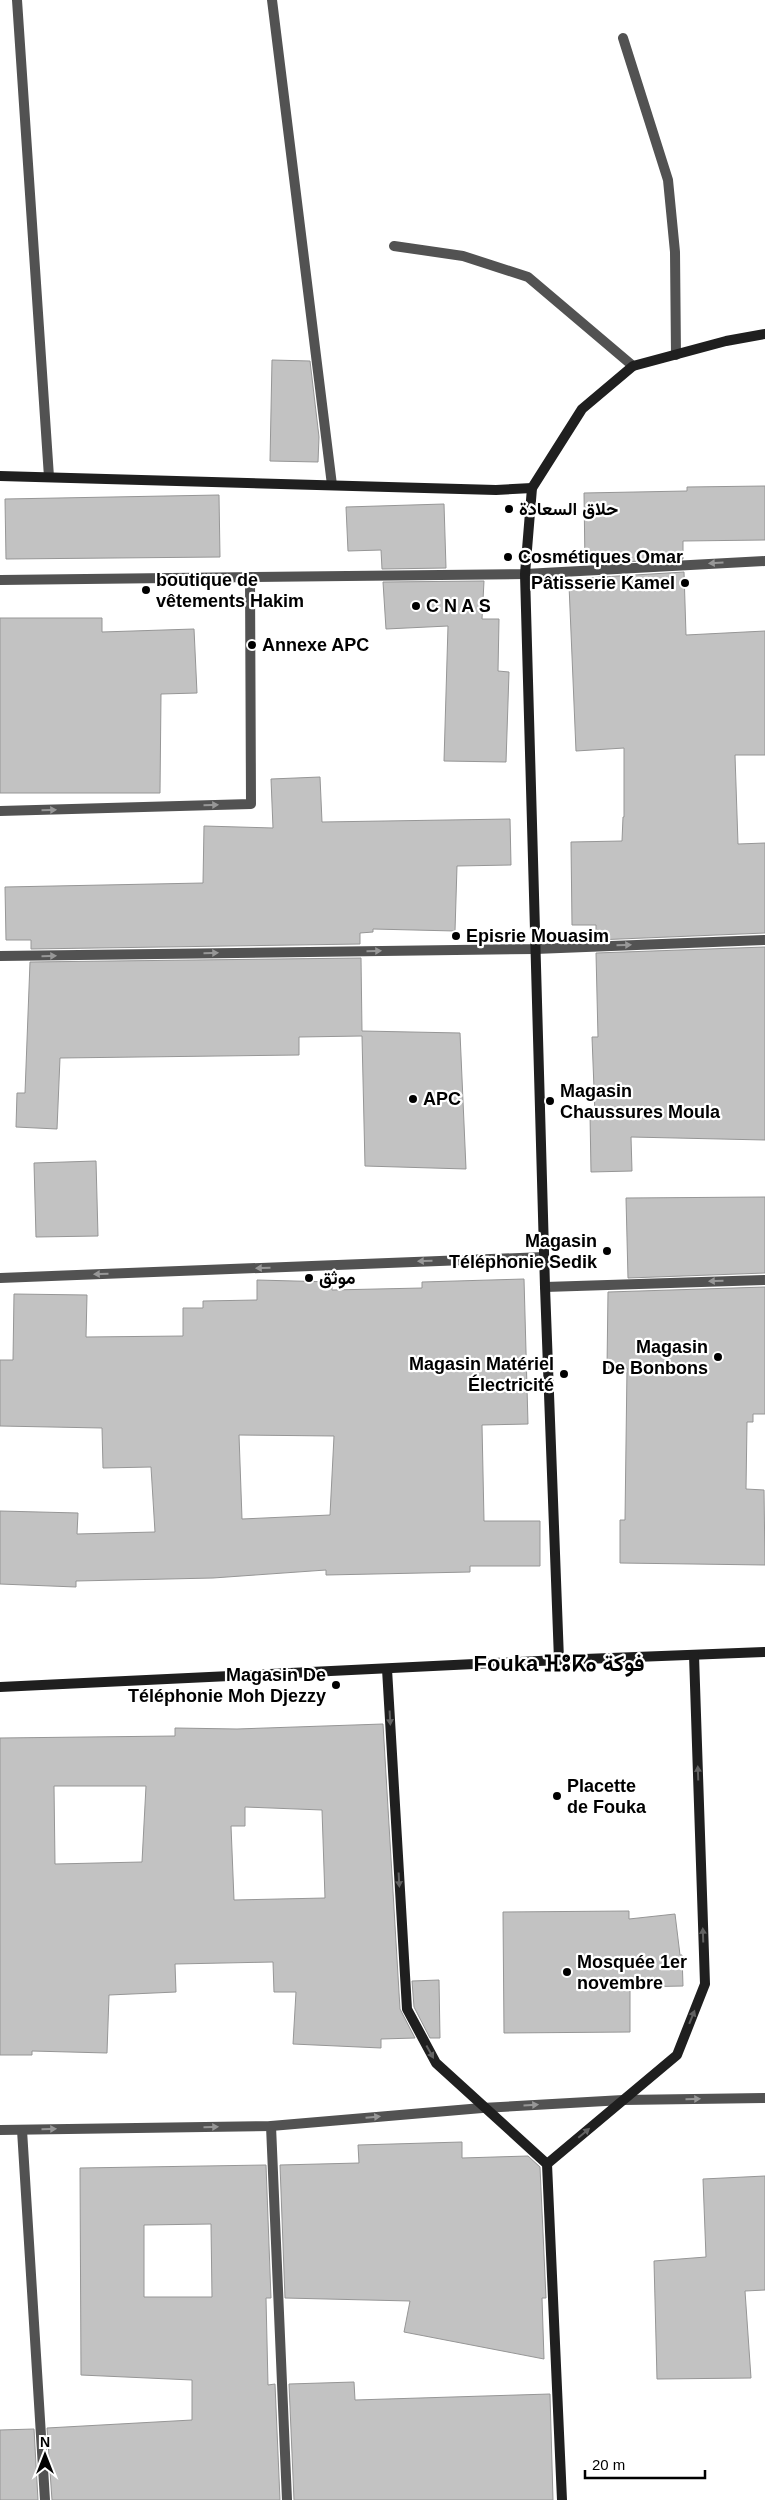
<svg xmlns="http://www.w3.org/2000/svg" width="765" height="2500" font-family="Helvetica,Vazirmatn,'Noto Sans Tifinagh',sans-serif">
	<rect width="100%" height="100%" fill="#fff"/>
	<g fill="#c2c2c2" stroke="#969696" fill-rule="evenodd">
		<polygon points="272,360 310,361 319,437 318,462 270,461"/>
		<polygon points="765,486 765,540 683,541 683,559 585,564 584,493 687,491 687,487"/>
		<polygon points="219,495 220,557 6,559 5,499"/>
		<polygon points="444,504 446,568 382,569 381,550 348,551 346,507"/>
		<polygon points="684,572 686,635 765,631 765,755 735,755 738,844 765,843 765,933 596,940 596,925 572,925 571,842 622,841 623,817 624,817 624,748 576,751 569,585 586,584 586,578"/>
		<polygon points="484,581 482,619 499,619 498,671 509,672 506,762 444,761 448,626 386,629 383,582"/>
		<polygon points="0,618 102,618 102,632 194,629 197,693 161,694 160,793 0,793"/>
		<polygon points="320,777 322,822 510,819 511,865 457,866 455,931 373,929 373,932 360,933 360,944 31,949 31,940 6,940 5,887 203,883 204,826 273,828 271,779"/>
		<polygon points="765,947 765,1140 631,1137 632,1171 591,1172 590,1114 595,1114 592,1037 598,1037 596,953"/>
		<polygon points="361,958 362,1031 460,1033 466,1169 365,1166 362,1036 299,1037 299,1055 60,1058 57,1129 16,1127 17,1093 25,1093 30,962"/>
		<polygon points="96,1161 98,1236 36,1237 34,1163"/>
		<polygon points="765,1197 765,1273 628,1278 626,1198"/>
		<path d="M524 1279 528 1424 482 1425 484 1521H540V1566H470V1572L326 1575V1570L213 1578 76 1581V1587L0 1584V1511L78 1513 77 1534 155 1532 151 1467 103 1468 102 1428 0 1426V1360H13L14 1294 87 1295 86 1337 183 1336V1308H203V1301L257 1300V1280L332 1282V1290L422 1288V1282ZM239 1435 334 1436 330 1515 242 1519Z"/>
		<polygon points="765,1287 765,1414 753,1414 753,1422 747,1422 746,1489 764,1490 765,1565 620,1563 620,1520 625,1520 627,1368 607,1368 608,1292"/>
		<path d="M383 1724 400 2009 415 2038 381 2039V2048L293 2044 296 1992H274L273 1962 175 1964 176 1992 109 1995 107 2053 32 2051V2055H0V1738L175 1736V1728L237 1729ZM54 1786H146L142 1862 55 1864ZM245 1807 322 1810 325 1898 234 1900 231 1826H245Z"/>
		<polygon points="629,1911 629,1919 675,1914 680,1955 682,1955 683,1986 630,1987 630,2032 504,2033 503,1912"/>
		<polygon points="439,1980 440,2038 430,2038 414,2007 412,1981"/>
		<polygon points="462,2142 462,2158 528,2156 540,2167 546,2298 542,2298 544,2359 404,2332 410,2301 285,2298 280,2165 359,2163 358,2145"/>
		<path d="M266 2165 271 2298H266L268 2385 275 2384 280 2500H52L47 2428 192 2420V2380L81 2375 80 2168ZM211 2224 212 2297H144V2225Z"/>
		<polygon points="765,2176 765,2290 745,2291 751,2378 657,2379 654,2261 706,2257 703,2179"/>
		<polygon points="354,2382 355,2400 550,2394 553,2500 294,2500 289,2384"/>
		<polygon points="34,2429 38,2500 0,2500 0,2430"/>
	</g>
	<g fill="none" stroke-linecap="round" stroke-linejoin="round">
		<g stroke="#525252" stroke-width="10">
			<polyline points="17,0 49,477"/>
			<polyline points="272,0 332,485"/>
			<polyline points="623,38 668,180 675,252 676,355"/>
			<polyline points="394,246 463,256 528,277 633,366"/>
			<polyline points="0,580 525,574 765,561"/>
			<polyline points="0,811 251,804 250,577"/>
			<polyline points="0,956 535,949 765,940"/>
			<polyline points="0,1278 544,1257"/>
			<polyline points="545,1287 765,1280"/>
			<polyline points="271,2126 287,2500"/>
			<polyline points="0,2130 271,2126 482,2108 623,2100 765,2098"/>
			<polyline points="22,2130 45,2500"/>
		</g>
		<g stroke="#1f1f1f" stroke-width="10">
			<polyline points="0,476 496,490 532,488"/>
			<polyline points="559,1660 545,1287 525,574 532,488 582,409 633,366 726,341 765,334"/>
			<polyline points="387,1669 407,2009 436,2063 547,2164 562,2500"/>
			<polyline points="0,1687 559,1660 765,1652"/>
			<polyline points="547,2164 677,2055 705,1984 694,1655"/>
		</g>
	</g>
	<defs><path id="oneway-solid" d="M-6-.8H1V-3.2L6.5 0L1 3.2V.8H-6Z" transform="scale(1.25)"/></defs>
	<g fill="#979797">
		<use href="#oneway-solid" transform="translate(716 563) rotate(177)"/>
		<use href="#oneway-solid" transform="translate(211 805) rotate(-2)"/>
		<use href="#oneway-solid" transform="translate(49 810) rotate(-2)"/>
		<use href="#oneway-solid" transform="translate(624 945) rotate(-2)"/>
		<use href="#oneway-solid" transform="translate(374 951) rotate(-1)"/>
		<use href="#oneway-solid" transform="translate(211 953) rotate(-1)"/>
		<use href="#oneway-solid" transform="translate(49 956) rotate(-1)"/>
		<use href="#oneway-solid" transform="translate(425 1261) rotate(178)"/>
		<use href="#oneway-solid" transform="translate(263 1268) rotate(178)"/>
		<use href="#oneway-solid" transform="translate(101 1274) rotate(178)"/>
		<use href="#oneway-solid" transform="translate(716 1281) rotate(178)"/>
		<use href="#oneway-solid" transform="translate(693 2099) rotate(-1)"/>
		<use href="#oneway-solid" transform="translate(531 2105) rotate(-3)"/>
		<use href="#oneway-solid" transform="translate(373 2117) rotate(-5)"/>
		<use href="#oneway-solid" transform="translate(211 2127) rotate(-1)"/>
		<use href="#oneway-solid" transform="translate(49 2129) rotate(-1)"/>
	</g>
	<g fill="#626262">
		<use href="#oneway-solid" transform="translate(390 1718) rotate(87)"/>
		<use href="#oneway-solid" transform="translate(698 1773) rotate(-92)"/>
		<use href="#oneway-solid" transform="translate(399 1880) rotate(87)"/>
		<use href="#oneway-solid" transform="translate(703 1935) rotate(-92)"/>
		<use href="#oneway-solid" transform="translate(692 2017) rotate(-68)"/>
		<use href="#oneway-solid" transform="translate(430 2052) rotate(61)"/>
		<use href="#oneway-solid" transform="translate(584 2133) rotate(-40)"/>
	</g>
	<g fill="#000" stroke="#fff" stroke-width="2">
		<circle cx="509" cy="509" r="5"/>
		<circle cx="508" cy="557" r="5"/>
		<circle cx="685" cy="583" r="5"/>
		<circle cx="146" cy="590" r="5"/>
		<circle cx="416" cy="606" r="5"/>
		<circle cx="252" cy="645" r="5"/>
		<circle cx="456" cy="936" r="5"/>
		<circle cx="413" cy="1099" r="5"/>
		<circle cx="550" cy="1101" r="5"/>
		<circle cx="607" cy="1251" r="5"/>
		<circle cx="309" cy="1278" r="5"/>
		<circle cx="718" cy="1357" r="5"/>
		<circle cx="564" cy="1374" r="5"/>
		<circle cx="336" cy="1685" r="5"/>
		<circle cx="557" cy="1796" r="5"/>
		<circle cx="567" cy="1972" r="5"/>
	</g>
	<g text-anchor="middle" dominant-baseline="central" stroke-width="4.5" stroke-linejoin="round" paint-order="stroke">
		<g font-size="18" font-weight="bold" fill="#000" stroke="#fff" text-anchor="start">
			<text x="519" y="509">حلاق السعادة</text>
			<text x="518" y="557">Cosmétiques Omar</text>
			<text x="156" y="580">boutique de<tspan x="156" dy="21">vêtements Hakim</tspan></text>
			<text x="675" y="583" text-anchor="end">Pâtisserie Kamel</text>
			<text x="426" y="606">C N A S</text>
			<text x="262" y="645">Annexe APC</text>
			<text x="466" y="936">Episrie Mouasim</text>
			<text x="560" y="1091">Magasin<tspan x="560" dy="21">Chaussures Moula</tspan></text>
			<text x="423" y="1099">APC</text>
			<text x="597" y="1241" text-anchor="end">Magasin<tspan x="597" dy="21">Téléphonie Sedik</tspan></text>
			<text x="319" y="1278">موثق</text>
			<text x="708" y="1347" text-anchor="end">Magasin<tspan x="708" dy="21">De Bonbons</tspan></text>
			<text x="554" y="1364" text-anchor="end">Magasin Matériel<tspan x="554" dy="21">Électricité</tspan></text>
			<text x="326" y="1675" text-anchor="end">Magasin De<tspan x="326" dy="21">Téléphonie Moh Djezzy</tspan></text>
			<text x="567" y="1786">Placette<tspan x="567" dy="21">de Fouka</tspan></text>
			<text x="577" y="1962">Mosquée 1er<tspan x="577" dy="21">novembre</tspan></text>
		</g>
		<g font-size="22" font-weight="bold" fill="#000" stroke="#fff">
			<text x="559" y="1663">Fouka ⴼⵓⴽⴰ فوكة</text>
		</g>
	</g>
	<g transform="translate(45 2455)" stroke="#ffffff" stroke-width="4" paint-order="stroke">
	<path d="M0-4L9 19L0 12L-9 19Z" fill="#000000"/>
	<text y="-8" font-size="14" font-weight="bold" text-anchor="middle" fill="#000000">N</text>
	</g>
	<path d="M585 2470v8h120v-8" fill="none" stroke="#000000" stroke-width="2.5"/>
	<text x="592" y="2470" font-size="15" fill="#000000" stroke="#ffffff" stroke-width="4" paint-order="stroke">20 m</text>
</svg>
